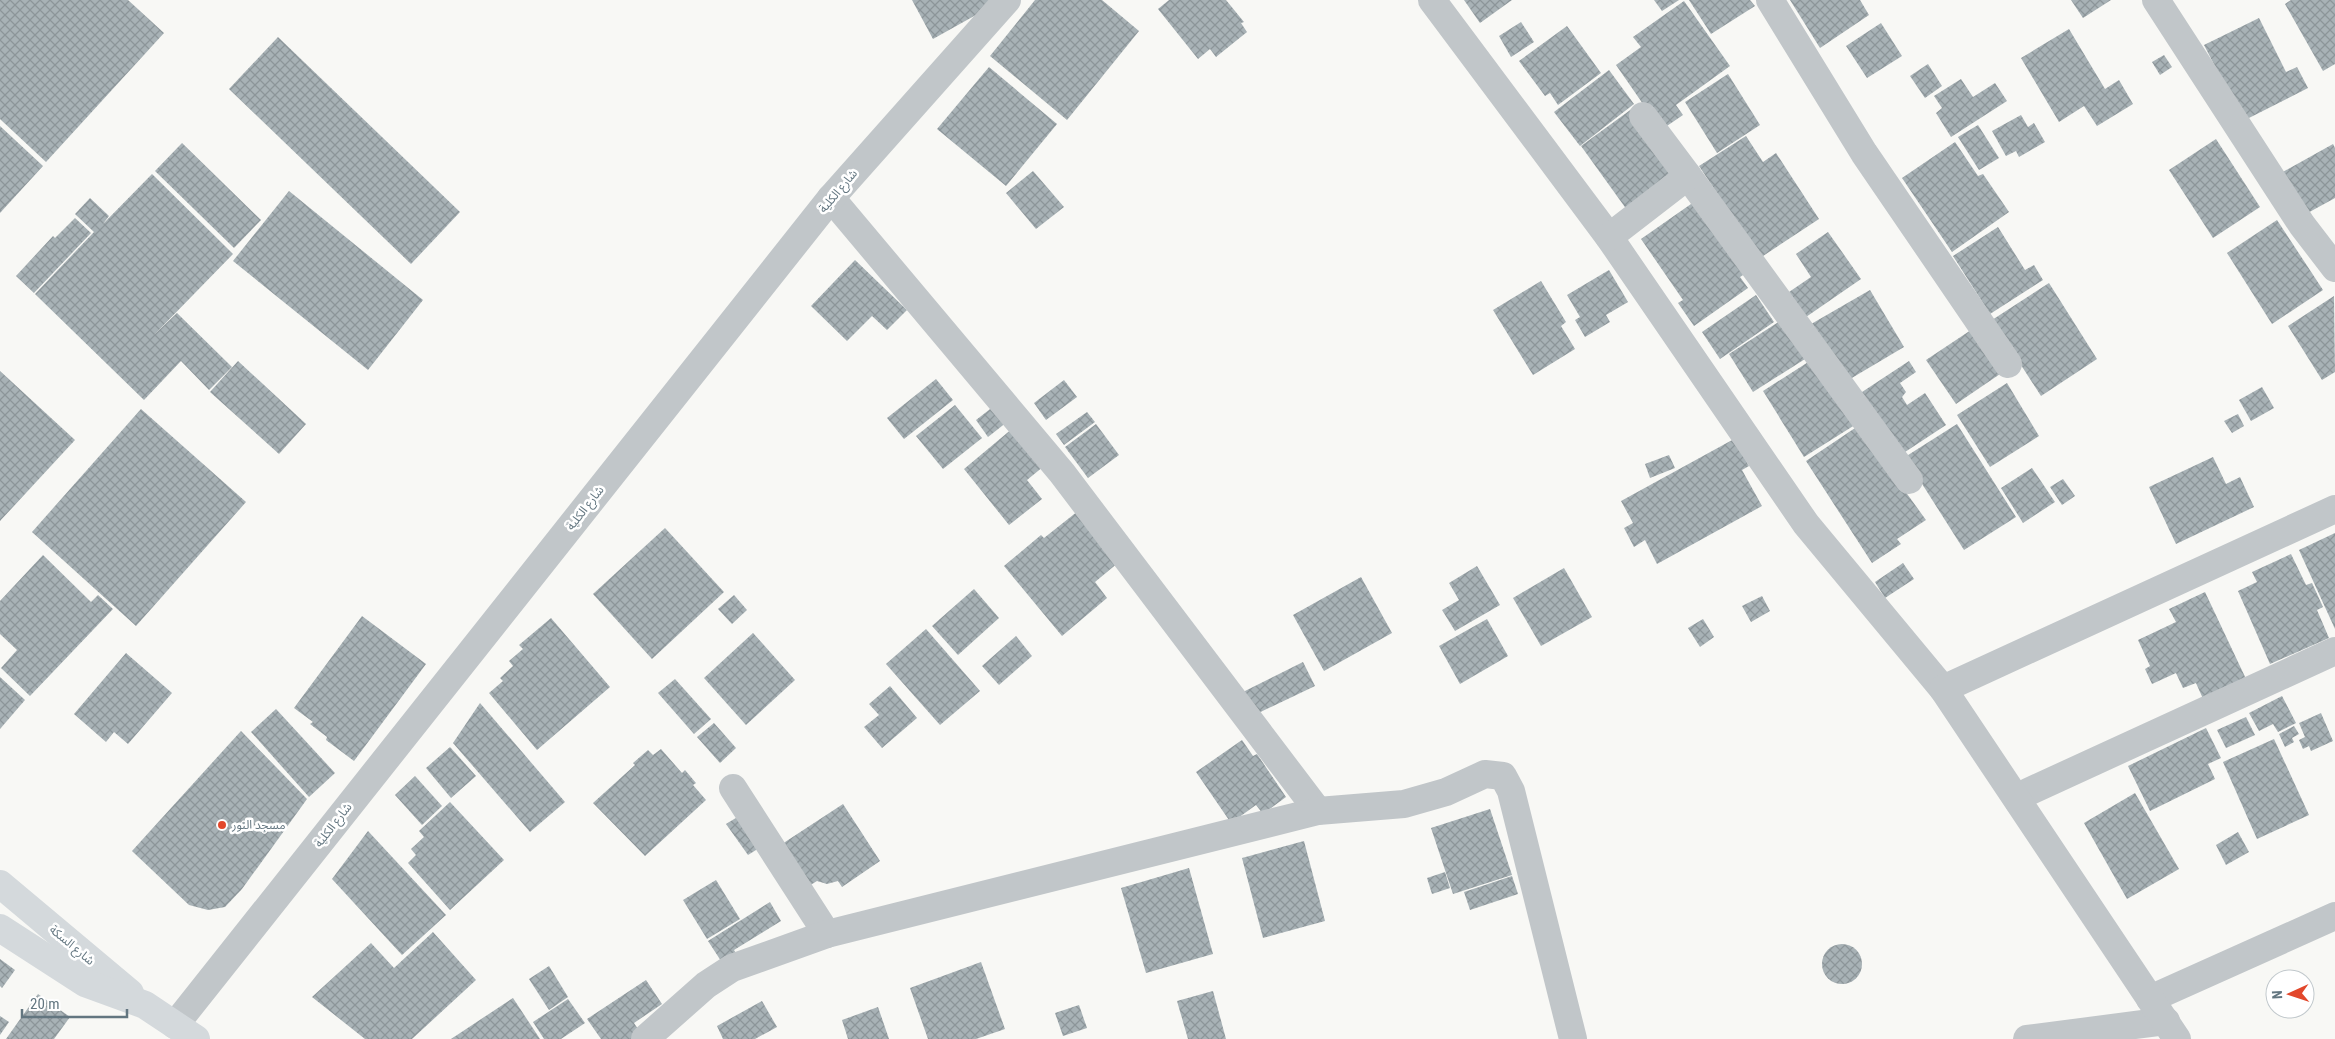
<svg xmlns="http://www.w3.org/2000/svg" width="2335" height="1039" font-family="'Roboto Condensed','Noto Sans Arabic',sans-serif">
	<defs>
		<pattern id="building-cross-hatch" width="8" height="8" patternUnits="userSpaceOnUse" patternTransform="scale(1.25)"><rect width="8" height="8" fill="#a8b2b6"/><path d="M0 0l8 8M0 8l8-8" fill="none" stroke="#8c9599"/></pattern>
	</defs>
	<rect width="100%" height="100%" fill="#f8f8f5"/>
	<g fill="url(#building-cross-hatch)">
		<polygon points="0,0 128,0 164,33 46,162 0,119"/>
		<polygon points="912,0 989,0 992,6 933,39"/>
		<polygon points="1035,0 1102,0 1139,31 1067,120 990,56"/>
		<polygon points="1169,0 1226,0 1244,22 1241,23 1247,32 1216,57 1210,49 1198,59 1158,9"/>
		<polygon points="1464,0 1512,0 1480,23"/>
		<polygon points="1654,0 1679,0 1662,11"/>
		<polygon points="1689,0 1750,0 1755,6 1711,34"/>
		<polygon points="1790,0 1860,0 1869,15 1820,48"/>
		<polygon points="2071,0 2111,0 2083,18"/>
		<polygon points="2291,0 2335,0 2335,64 2323,71 2285,4"/>
		<polygon points="1684,1 1730,66 1676,105 1683,115 1661,130 1616,65 1641,47 1633,37"/>
		<polygon points="2259,18 2286,72 2297,67 2308,88 2243,121 2204,45"/>
		<polygon points="1521,22 1534,42 1511,57 1499,36"/>
		<polygon points="1881,23 1902,56 1867,78 1846,46"/>
		<polygon points="1567,26 1601,73 1558,105 1550,93 1545,96 1519,61"/>
		<polygon points="2069,29 2105,89 2119,80 2133,104 2097,126 2084,106 2059,122 2021,58"/>
		<polygon points="278,37 460,212 411,264 229,89"/>
		<polygon points="2164,55 2172,67 2160,75 2152,62"/>
		<polygon points="1928,64 1942,86 1925,98 1910,76"/>
		<polygon points="989,67 1057,124 1006,186 937,129"/>
		<polygon points="1609,70 1634,104 1580,146 1554,112"/>
		<polygon points="1728,74 1760,125 1717,153 1685,102"/>
		<polygon points="1961,79 1973,97 1995,83 2007,101 1951,137 1936,113 1942,108 1934,96"/>
		<polygon points="1633,108 1679,171 1627,210 1581,146"/>
		<polygon points="2021,115 2028,127 2034,123 2045,142 2019,157 2016,151 2006,156 1992,131"/>
		<polygon points="1978,125 1999,158 1979,170 1958,137"/>
		<polygon points="0,126 43,166 0,213"/>
		<polygon points="1746,136 1763,162 1776,153 1819,219 1760,258 1699,166"/>
		<polygon points="2216,139 2260,207 2213,238 2169,170"/>
		<polygon points="1955,142 1978,176 1983,174 2009,212 1952,252 1902,178"/>
		<polygon points="182,143 261,220 234,248 155,171"/>
		<polygon points="2333,144 2335,148 2335,198 2304,215 2281,173"/>
		<polygon points="1033,171 1064,207 1036,229 1006,193"/>
		<polygon points="152,174 233,254 154,335 177,313 232,367 209,390 181,361 144,400 35,294 94,232 75,214 90,198 109,216 103,224"/>
		<polygon points="289,191 423,300 368,370 233,261"/>
		<polygon points="1701,197 1751,270 1740,277 1748,288 1694,326 1678,303 1683,300 1641,239"/>
		<polygon points="75,218 91,233 34,293 16,276 53,236 55,238"/>
		<polygon points="2277,220 2323,290 2272,324 2227,253"/>
		<polygon points="1998,227 2025,270 2034,265 2043,280 1990,314 1953,256"/>
		<polygon points="1828,232 1861,279 1806,317 1789,292 1811,277 1796,254"/>
		<polygon points="855,260 907,310 887,330 872,316 847,341 811,306"/>
		<polygon points="1609,270 1628,302 1606,315 1610,322 1585,337 1575,320 1580,317 1567,295"/>
		<polygon points="1541,281 1566,322 1561,326 1575,349 1533,375 1493,310"/>
		<polygon points="2049,283 2097,359 2041,396 1992,320"/>
		<polygon points="1870,290 1904,347 1840,385 1806,327"/>
		<polygon points="1756,295 1774,322 1720,359 1702,332"/>
		<polygon points="2334,296 2335,372 2322,380 2288,326"/>
		<polygon points="1780,321 1805,359 1753,392 1729,354"/>
		<polygon points="1971,330 2000,374 1956,404 1926,360"/>
		<polygon points="1816,357 1858,423 1804,457 1763,391"/>
		<polygon points="238,361 306,424 279,454 210,392"/>
		<polygon points="1909,361 1916,372 1900,383 1906,392 1902,397 1907,405 1925,393 1946,425 1899,456 1859,394"/>
		<polygon points="0,371 75,440 0,521"/>
		<polygon points="936,379 953,400 904,439 887,418"/>
		<polygon points="1064,380 1077,397 1046,420 1034,403"/>
		<polygon points="2007,383 2039,436 1990,467 1957,415"/>
		<polygon points="2262,387 2274,408 2251,421 2239,400"/>
		<polygon points="955,405 982,438 943,469 916,436"/>
		<polygon points="994,406 1007,422 988,437 976,420"/>
		<polygon points="141,409 246,502 136,626 32,532"/>
		<polygon points="1087,412 1095,422 1064,445 1056,434"/>
		<polygon points="2238,414 2244,426 2232,433 2224,421"/>
		<polygon points="1096,424 1119,455 1088,478 1065,447"/>
		<polygon points="1957,424 2016,517 1964,550 1905,457"/>
		<polygon points="1858,426 1926,520 1897,539 1901,544 1872,563 1806,461"/>
		<polygon points="1013,428 1044,466 1027,480 1042,499 1009,525 964,469"/>
		<polygon points="1734,439 1749,466 1742,470 1762,506 1657,564 1645,540 1634,547 1624,528 1633,523 1621,501"/>
		<polygon points="1669,455 1675,468 1650,478 1645,464"/>
		<polygon points="2213,457 2226,484 2240,477 2254,507 2176,544 2149,487"/>
		<polygon points="2032,468 2055,502 2023,523 2001,488"/>
		<polygon points="2063,479 2075,496 2062,505 2050,487"/>
		<polygon points="1078,511 1119,562 1095,582 1107,598 1062,636 1004,566 1041,535 1044,538"/>
		<polygon points="665,528 724,592 652,659 593,594"/>
		<polygon points="2335,533 2335,629 2299,550"/>
		<polygon points="2291,554 2306,585 2312,583 2323,607 2317,610 2329,638 2270,664 2238,591 2257,582 2252,572"/>
		<polygon points="43,555 91,602 98,595 113,609 30,696 1,668 17,650 0,634 0,601"/>
		<polygon points="1903,563 1914,579 1885,598 1875,582"/>
		<polygon points="1477,566 1500,605 1455,631 1442,610 1459,600 1449,583"/>
		<polygon points="1564,568 1592,617 1541,646 1513,598"/>
		<polygon points="1361,577 1392,633 1324,671 1293,615"/>
		<polygon points="974,589 999,618 958,655 932,626"/>
		<polygon points="2205,592 2247,681 2204,701 2196,683 2183,688 2176,673 2152,684 2145,669 2150,666 2138,640 2176,622 2169,609"/>
		<polygon points="734,595 747,610 732,624 718,609"/>
		<polygon points="1762,596 1770,611 1751,622 1742,606"/>
		<polygon points="362,616 426,664 354,761 326,740 327,737 310,724 313,722 294,708"/>
		<polygon points="551,618 610,687 537,750 489,693 503,681 500,678 513,666 509,661 523,649 519,645"/>
		<polygon points="1487,619 1508,656 1460,684 1439,646"/>
		<polygon points="1703,619 1714,637 1700,647 1688,628"/>
		<polygon points="926,629 980,691 940,725 886,664"/>
		<polygon points="753,633 795,680 746,725 704,678"/>
		<polygon points="1016,636 1032,656 999,685 982,666"/>
		<polygon points="126,653 172,693 128,744 114,732 106,742 74,714"/>
		<polygon points="1303,662 1315,686 1254,715 1243,692"/>
		<polygon points="0,677 25,700 0,729"/>
		<polygon points="675,679 711,719 694,734 658,693"/>
		<polygon points="890,686 917,718 882,748 864,727 879,715 869,704"/>
		<polygon points="2282,696 2296,723 2278,732 2273,724 2259,731 2249,713"/>
		<polygon points="480,703 565,802 530,832 453,743"/>
		<polygon points="276,709 335,773 309,797 251,732"/>
		<polygon points="2321,713 2333,741 2311,751 2309,746 2303,749 2299,740 2305,737 2299,723"/>
		<polygon points="2246,717 2255,735 2226,748 2217,730"/>
		<polygon points="714,723 736,748 720,763 697,737"/>
		<polygon points="2294,726 2299,734 2292,738 2294,742 2285,747 2279,734"/>
		<polygon points="2206,728 2221,758 2208,764 2215,779 2150,811 2128,766"/>
		<polygon points="241,731 307,799 242,889 225,907 208,910 189,905 132,851"/>
		<polygon points="2274,739 2309,815 2257,839 2223,762"/>
		<polygon points="1242,740 1253,756 1257,754 1286,797 1263,814 1256,805 1231,823 1196,772"/>
		<polygon points="450,747 476,776 451,798 426,768"/>
		<polygon points="661,749 682,773 685,770 696,783 693,785 706,800 645,856 593,803 635,765 633,763 648,750 653,755"/>
		<polygon points="415,776 442,806 422,825 395,795"/>
		<polygon points="2135,793 2179,869 2127,899 2084,823"/>
		<polygon points="450,802 504,860 450,910 408,863 416,855 411,849 424,837 419,831"/>
		<polygon points="843,804 880,861 842,887 838,881 827,884 817,881 809,886 782,844"/>
		<polygon points="1490,809 1512,875 1453,894 1431,828"/>
		<polygon points="744,813 764,845 748,855 726,824"/>
		<polygon points="368,831 446,915 402,955 332,879"/>
		<polygon points="2238,832 2249,852 2226,865 2216,845"/>
		<polygon points="1304,841 1325,921 1263,938 1242,858"/>
		<polygon points="1189,868 1213,954 1146,973 1121,888"/>
		<polygon points="1445,872 1450,888 1432,894 1427,878"/>
		<polygon points="1512,876 1518,894 1470,910 1464,892"/>
		<polygon points="716,880 740,919 707,939 683,900"/>
		<polygon points="770,902 781,921 734,950 737,955 723,964 708,941"/>
		<polygon points="433,932 476,980 412,1039 365,1039 312,997 371,943 394,968"/>
		<circle cx="1842" cy="964" r="20"/>
		<polygon points="0,959 15,970 2,988 0,986"/>
		<polygon points="981,962 1005,1029 976,1039 928,1039 910,988"/>
		<polygon points="549,966 568,997 549,1010 529,979"/>
		<polygon points="646,980 662,1004 634,1023 642,1035 637,1039 601,1039 587,1019"/>
		<polygon points="1213,991 1226,1039 1188,1039 1177,1001"/>
		<polygon points="38,994 70,1017 54,1039 6,1039"/>
		<polygon points="513,998 540,1039 451,1039"/>
		<polygon points="568,999 585,1023 561,1039 544,1039 533,1022"/>
		<polygon points="762,1001 777,1027 755,1039 723,1039 717,1026"/>
		<polygon points="1079,1005 1087,1028 1063,1036 1055,1013"/>
		<polygon points="878,1007 889,1039 848,1039 842,1020"/>
		<polygon points="0,1016 9,1022 0,1035"/>
	</g>
	<g fill="none" stroke-linecap="round" stroke-linejoin="round">
		<g stroke="#c1c6c9" stroke-width="28">
			<polyline points="1432,0 1609,237 1806,524 1943,689"/>
			<polyline points="1770,0 1864,153 2008,364"/>
			<polyline points="2156,0 2302,225 2335,268"/>
			<polyline points="1688,176 1909,480"/>
			<polyline points="831,198 1062,473 1318,811"/>
			<polyline points="1609,237 1688,176 1643,116"/>
			<polyline points="733,788 827,934"/>
			<polyline points="2019,802 2028,792 2335,651"/>
			<polyline points="2150,999 2335,916"/>
			<polyline points="175,1025 831,198 1007,0"/>
			<polyline points="645,1039 706,985 732,968 827,934 1318,811 1404,804 1446,792 1485,774 1503,776 1511,791 1573,1039"/>
			<polyline points="2027,1039 2166,1021"/>
			<polyline points="2177,1039 1943,689 2335,509"/>
		</g>
		<g stroke="#d4d9dc" stroke-width="28">
			<polyline points="0,884 130,993"/>
			<polyline points="0,928 85,983 145,1005 196,1039"/>
		</g>
	</g>
	<circle fill="#e2472b" stroke="#fff" stroke-width="2" cx="222" cy="825" r="5"/>
	<g text-anchor="middle" dominant-baseline="central" stroke-width="5" stroke-linejoin="round" paint-order="stroke">
		<g font-size="12" fill="#637680" stroke="#fff">
			<text transform="translate(838 191) rotate(-50)">شارع الكلية</text>
			<text transform="translate(585 508) rotate(-52)">شارع الكلية</text>
			<text transform="translate(333 825) rotate(-52)">شارع الكلية</text>
			<text transform="translate(72 945) rotate(40)">شارع السكة</text>
		</g>
		<g font-size="12" fill="#637680" stroke="#fff" text-anchor="start">
			<text x="232" y="825">مسجد النور</text>
		</g>
	</g>
	<g transform="translate(2290 994) rotate(267)"><circle r="24" fill="#ffffff" stroke="#c1c8cc"/>
	<path d="M0-4L9 19L0 12L-9 19Z" fill="#e2472b"/>
	<text y="-8" font-size="14" font-weight="bold" text-anchor="middle" fill="#637680">N</text>
	</g>
	<path d="M22 1009v8h105v-8" fill="none" stroke="#637680" stroke-width="2.5"/>
	<text x="30" y="1009" font-size="15" fill="#637680" stroke="#ffffff" stroke-width="4" paint-order="stroke">20 m</text>
</svg>
